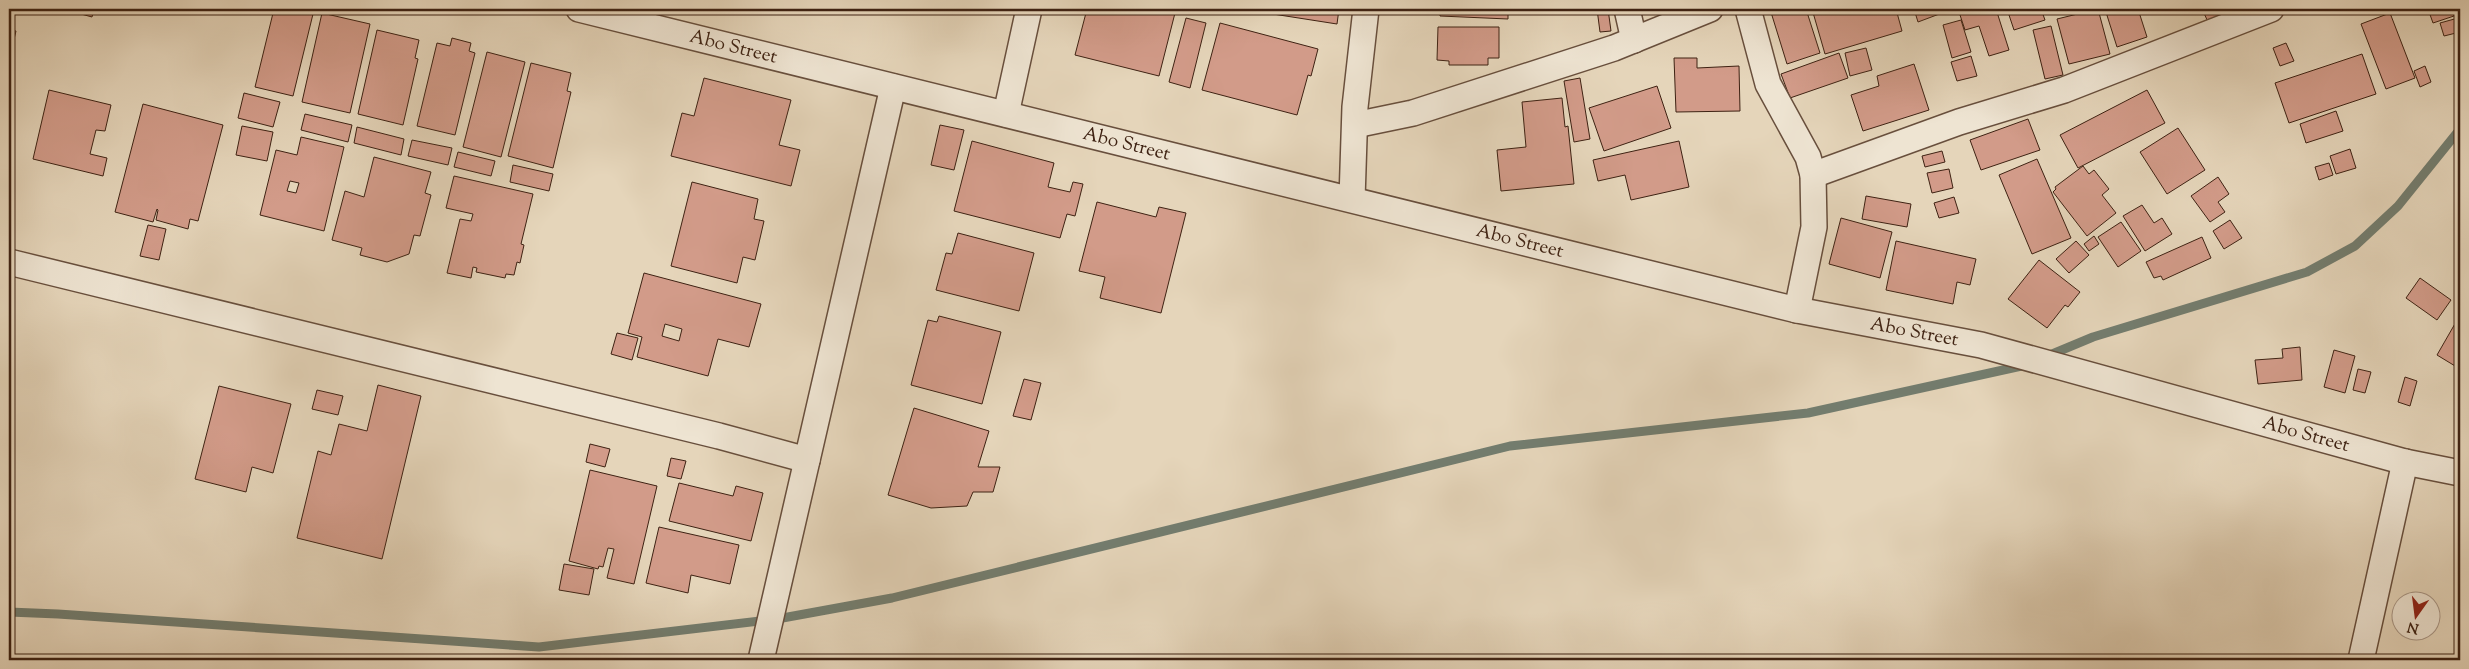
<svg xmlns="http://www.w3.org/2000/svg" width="2469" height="669" font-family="'Sorts Mill Goudy',serif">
	<rect width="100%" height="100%" fill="#e5d5ba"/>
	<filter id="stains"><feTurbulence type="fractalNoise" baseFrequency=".004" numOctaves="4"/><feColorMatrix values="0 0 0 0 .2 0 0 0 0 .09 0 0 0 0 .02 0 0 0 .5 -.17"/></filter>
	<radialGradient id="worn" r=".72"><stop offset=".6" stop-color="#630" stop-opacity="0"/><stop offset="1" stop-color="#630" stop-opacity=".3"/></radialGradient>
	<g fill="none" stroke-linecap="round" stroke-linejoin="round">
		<g stroke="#737d6f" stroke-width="9">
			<polyline points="2045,357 2093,337 2307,272 2355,246 2398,206 2460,129"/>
			<polyline points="9,612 58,614 539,647 777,619 892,598 1510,446 1808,413 2026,365"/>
		</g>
	</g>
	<g fill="#d29b89" stroke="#3e2213" fill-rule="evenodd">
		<polygon points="63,9 94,9 92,17"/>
		<polygon points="274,9 291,9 313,14 293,96 255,87"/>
		<polygon points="1087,9 1159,9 1175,13 1159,76 1075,55"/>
		<polygon points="1241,9 1339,9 1337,24"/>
		<polygon points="1440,9 1508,9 1508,19 1440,16"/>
		<polygon points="1560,9 1589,9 1589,11"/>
		<polygon points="1597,9 1608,9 1611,31 1600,32"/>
		<polygon points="1770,9 1806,9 1820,53 1787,64"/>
		<polygon points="1812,9 1896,9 1902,31 1825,54"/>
		<polygon points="1914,9 1949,9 1950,10 1918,22"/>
		<polygon points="1968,9 1996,9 2009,50 1989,56 1979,26 1965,30 1959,12"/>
		<polygon points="2007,9 2041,9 2045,20 2014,30"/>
		<polygon points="2048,9 2064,9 2050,14"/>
		<polygon points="2098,9 2110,54 2069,64 2057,19"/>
		<polygon points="2105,9 2138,9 2147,37 2117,47"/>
		<polygon points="2202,9 2246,9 2209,24"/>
		<polygon points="2428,9 2452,9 2454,16 2433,23"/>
		<polygon points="322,13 370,24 350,113 302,102"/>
		<polygon points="2390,13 2415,78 2386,89 2361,24"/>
		<polygon points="1186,18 1206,23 1190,88 1169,82"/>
		<polygon points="2458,18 2460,32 2444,36 2440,23"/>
		<polygon points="1961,20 1971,52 1952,58 1943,25"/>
		<polygon points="1220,23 1318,49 1311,76 1308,75 1297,115 1202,90"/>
		<polygon points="2051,26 2063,75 2045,79 2033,30"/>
		<polygon points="1438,27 1499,27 1499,58 1488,58 1488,65 1449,65 1449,61 1437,60"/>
		<polygon points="9,30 16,31 9,60"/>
		<polygon points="377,30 419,40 415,58 418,59 403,125 358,114"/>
		<polygon points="452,38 471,43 469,51 475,53 455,135 417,126 437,43 450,46"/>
		<polygon points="2286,43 2294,61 2280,66 2273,48"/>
		<polygon points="1866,48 1872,70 1850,76 1845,53"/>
		<polygon points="487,52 525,62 501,157 463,147"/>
		<polygon points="1839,53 1848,78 1790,98 1781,74"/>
		<polygon points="2362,54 2376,94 2289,123 2275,83"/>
		<polygon points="1971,56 1977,76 1957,81 1951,62"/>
		<polygon points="1674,58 1697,58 1697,68 1739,66 1740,111 1676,112"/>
		<polygon points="531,63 571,73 567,91 571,92 553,168 508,156"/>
		<polygon points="1914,64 1929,110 1863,131 1851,95 1879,86 1877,76"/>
		<polygon points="2425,66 2431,82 2420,87 2414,71"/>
		<polygon points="704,78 791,100 779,145 800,150 791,186 671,156 682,113 694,116"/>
		<polygon points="1580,78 1590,139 1574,142 1564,81"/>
		<polygon points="1657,86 1671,128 1604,151 1589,108"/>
		<polygon points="49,90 111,105 105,131 96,130 90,154 107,158 103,176 33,159"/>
		<polygon points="2147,90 2165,123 2078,168 2060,135"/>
		<polygon points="244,93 280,102 273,127 238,118"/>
		<polygon points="1562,98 1565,127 1568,126 1574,184 1501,191 1497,150 1526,147 1522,102"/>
		<polygon points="143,104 223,125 198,221 190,219 188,229 156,220 158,210 157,209 153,222 115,212"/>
		<polygon points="2336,111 2343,131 2306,143 2300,124"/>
		<polygon points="305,114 352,125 348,142 301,130"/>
		<polygon points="2028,119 2040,150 1981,170 1970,140"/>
		<polygon points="940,125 964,130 954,170 931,165"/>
		<polygon points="242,126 273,132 267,161 236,155"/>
		<polygon points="357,127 404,139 401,155 354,143"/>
		<polygon points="2178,128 2205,170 2167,194 2140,152"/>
		<path d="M301 137 344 147 324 231 260 215 276 150 297 155ZM290 181 299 183 296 193 287 191Z"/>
		<polygon points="412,140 452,148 448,165 408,156"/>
		<polygon points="972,141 1054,163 1048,187 1070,192 1073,182 1083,184 1075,216 1067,214 1060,238 954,211"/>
		<polygon points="1679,141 1689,187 1631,200 1625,175 1598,181 1593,160"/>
		<polygon points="2350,149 2356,168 2336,174 2330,156"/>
		<polygon points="1942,151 1945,162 1925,167 1922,156"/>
		<polygon points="458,152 495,161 491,176 454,167"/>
		<polygon points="374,157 431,172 425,193 431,195 420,236 414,235 409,254 387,262 360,255 362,248 332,240 345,191 364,197"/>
		<polygon points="2037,159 2071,238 2032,254 1999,175"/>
		<polygon points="2329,163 2333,175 2319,180 2315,167"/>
		<polygon points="513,165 553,174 549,191 510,182"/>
		<polygon points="2083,166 2089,174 2094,170 2109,189 2102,195 2116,213 2087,236 2053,192 2056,189 2055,187"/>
		<polygon points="1949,169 1953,188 1932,193 1927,173"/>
		<polygon points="454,176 533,194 521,244 524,245 520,263 517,262 514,275 506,274 505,278 476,272 477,268 473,267 471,278 447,273 460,219 471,221 473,214 446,208"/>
		<polygon points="2218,177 2229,194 2218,202 2225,212 2210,222 2191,196"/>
		<polygon points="692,182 758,199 754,219 764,221 755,260 743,257 737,283 671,266"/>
		<polygon points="1866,196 1911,204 1907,227 1862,219"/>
		<polygon points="1954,197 1959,213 1939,218 1934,203"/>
		<polygon points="1097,202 1156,217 1159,207 1186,213 1161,313 1100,298 1105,277 1079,271"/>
		<polygon points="2142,205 2154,223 2162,218 2172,234 2145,251 2123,216"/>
		<polygon points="1841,218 1892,232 1880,278 1829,264"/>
		<polygon points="2230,220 2242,238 2224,249 2213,231"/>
		<polygon points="2121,222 2141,251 2118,267 2098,237"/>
		<polygon points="148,225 166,229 159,260 140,256"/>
		<polygon points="958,233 1034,253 1019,311 936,290 946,253 952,254"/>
		<polygon points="2094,236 2099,244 2089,251 2084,244"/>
		<polygon points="2202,237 2211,258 2163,280 2161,276 2154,278 2146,262"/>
		<polygon points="1896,241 1976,259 1970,285 1957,282 1953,304 1886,290"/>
		<polygon points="2076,241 2089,255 2069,273 2056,259"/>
		<polygon points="2039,260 2080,292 2068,307 2065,305 2047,328 2008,299"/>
		<path d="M644 273 761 304 749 347 718 339 708 376 637 357 642 337 628 333ZM665 324 682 329 679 341 662 336Z"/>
		<polygon points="2420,278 2451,300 2437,320 2406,298"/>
		<polygon points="2460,315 2460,369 2437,355"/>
		<polygon points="939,316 1001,332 982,404 911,385 928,320 937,322"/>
		<polygon points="617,333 638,338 632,360 611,354"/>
		<polygon points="2300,347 2302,380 2258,384 2255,360 2283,358 2282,349"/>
		<polygon points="2334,350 2355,356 2345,393 2324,387"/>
		<polygon points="2358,369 2371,372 2365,393 2353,390"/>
		<polygon points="2405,377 2417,381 2410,406 2398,402"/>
		<polygon points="1024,379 1041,383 1031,420 1013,416"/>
		<polygon points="378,385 421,396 382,559 297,538 318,451 331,455 339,424 367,431"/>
		<polygon points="219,386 291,404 273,473 252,467 246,492 195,479"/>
		<polygon points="317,390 343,396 338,415 312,409"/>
		<polygon points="914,408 989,431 978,467 1000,467 993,492 973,492 967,506 931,508 888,495"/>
		<polygon points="590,444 610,449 605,467 586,462"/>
		<polygon points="671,458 686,461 681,479 667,476"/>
		<polygon points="590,470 657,486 634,584 607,578 614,549 608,548 603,567 599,566 598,569 569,561"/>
		<polygon points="679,483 733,496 736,486 763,493 751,541 669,521"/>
		<polygon points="659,527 739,545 730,584 691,575 688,593 646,583"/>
		<polygon points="564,564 594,569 589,595 559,590"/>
	</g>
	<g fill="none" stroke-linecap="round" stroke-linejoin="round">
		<g stroke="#684f3d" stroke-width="28">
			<g id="minor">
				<path id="s1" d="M579 9 1797 310 1981 345 2405 462 2460 473"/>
				<polyline points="1627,9 1634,40"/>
				<polyline points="1748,9 1768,84 1808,157 1813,175 1814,227 1797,310"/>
				<polyline points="1006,114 1029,9"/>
				<polyline points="1355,125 1413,113 1614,48 1710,9"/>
				<polyline points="1813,175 1959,122 2064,90 2271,9"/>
				<polyline points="1352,199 1355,107 1366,9"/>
				<polyline points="9,262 719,436 807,460"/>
				<polyline points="761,660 893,87"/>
				<polyline points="2361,660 2405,462"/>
			</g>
		</g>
		<use href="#minor" stroke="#eee4d2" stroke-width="25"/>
	</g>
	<g text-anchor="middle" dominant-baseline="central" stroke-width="4.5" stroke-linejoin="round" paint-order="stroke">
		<g font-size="19" fill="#3e2213" stroke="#eee4d2">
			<text stroke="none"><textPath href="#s1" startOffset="159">Abo Street</textPath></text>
			<text stroke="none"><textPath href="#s1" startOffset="564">Abo Street</textPath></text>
			<text stroke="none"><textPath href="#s1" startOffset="969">Abo Street</textPath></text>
			<text stroke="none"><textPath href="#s1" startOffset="1374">Abo Street</textPath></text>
			<text stroke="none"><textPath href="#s1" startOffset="1779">Abo Street</textPath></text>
		</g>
	</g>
	<rect width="2469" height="669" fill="none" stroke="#e5d5ba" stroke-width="30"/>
	<rect x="10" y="10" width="2449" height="649" fill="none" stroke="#3e2213" stroke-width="2.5"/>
	<rect x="15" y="15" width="2439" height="639" fill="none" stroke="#3e2213"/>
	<g transform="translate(2416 616) rotate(194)"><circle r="24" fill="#eee4d2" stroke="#a89686"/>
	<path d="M0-4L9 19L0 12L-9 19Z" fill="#8f2418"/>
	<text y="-8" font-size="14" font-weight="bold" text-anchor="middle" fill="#3e2213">N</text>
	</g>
	<rect width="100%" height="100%" filter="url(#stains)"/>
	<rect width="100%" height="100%" fill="url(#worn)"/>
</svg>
